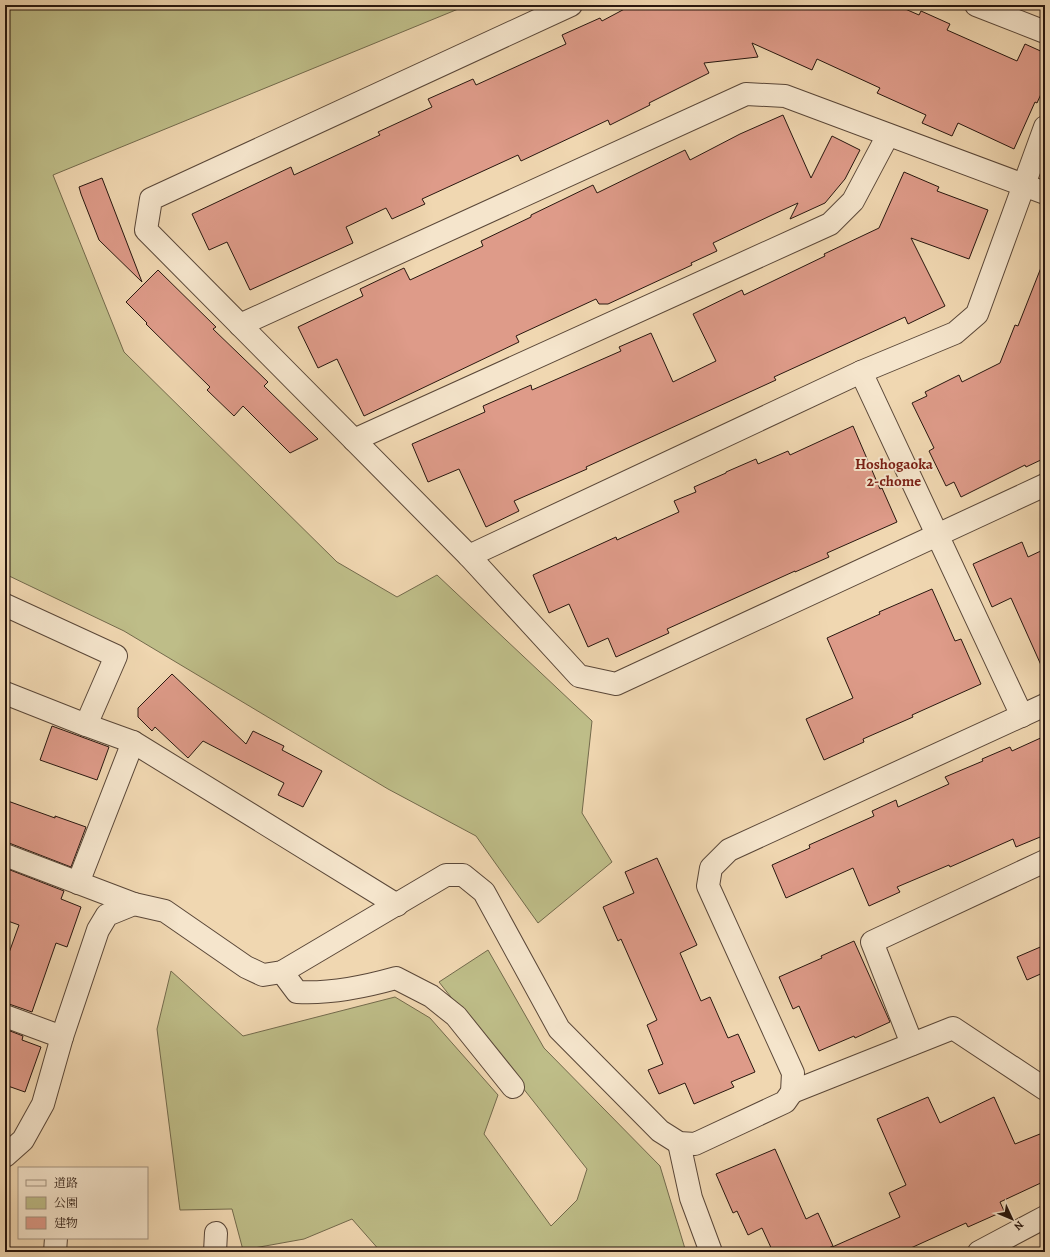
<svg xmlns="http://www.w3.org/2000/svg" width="1050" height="1257" font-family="Alegreya,'Noto Serif JP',serif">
	<rect width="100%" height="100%" fill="#f0d7b1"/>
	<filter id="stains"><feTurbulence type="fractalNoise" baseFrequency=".005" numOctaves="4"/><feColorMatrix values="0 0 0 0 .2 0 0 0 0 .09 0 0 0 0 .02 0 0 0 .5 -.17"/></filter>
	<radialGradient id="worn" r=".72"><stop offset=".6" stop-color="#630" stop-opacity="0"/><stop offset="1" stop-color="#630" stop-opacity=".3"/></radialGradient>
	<g fill="#bebd88" stroke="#736a4c">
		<polygon points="5,5 468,5 53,175 124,352 337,562 397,597 437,575 592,721 582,813 612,862 538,923 476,836 388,789 124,631 5,574"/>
		<polygon points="488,950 544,1048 660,1166 686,1252 381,1252 352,1219 304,1239 243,1250 232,1209 180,1210 157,1029 171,971 243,1036 395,997 430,1018 498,1095 484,1134 551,1226 577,1200 587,1169 439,982"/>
	</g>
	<g fill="#de9b89" stroke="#28170f">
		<polygon points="632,5 896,5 919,15 921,11 950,24 947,30 1017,61 1025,44 1045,53 1045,85 1037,103 1035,102 1014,149 958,123 952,136 922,123 926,115 877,93 880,88 817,59 812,70 752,43 758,57 704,63 709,73 649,103 650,105 610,125 608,120 521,161 518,155 422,199 425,204 392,219 386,208 346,227 353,243 250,290 227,242 209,250 192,214 291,167 294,175 380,135 378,132 432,107 428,99 473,79 476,85 566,44 562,35 600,18 602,21"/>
		<polygon points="783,115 811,178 832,136 860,150 845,179 825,203 790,219 798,203 772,215 713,243 717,251 691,263 692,265 608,304 599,304 596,299 516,336 519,342 364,416 337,359 318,368 298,327 363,296 360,289 404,268 410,280 483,246 481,241 531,217 531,215 593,185 597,193 685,150 690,160 740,134"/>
		<polygon points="904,172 939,187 937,191 988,210 969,259 911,238 945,306 908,324 905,317 774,377 776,380 586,467 587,469 514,501 519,511 486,527 459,469 428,482 412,444 485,412 483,406 531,385 532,390 621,351 619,347 651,333 673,382 716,361 693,314 742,290 744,295 825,256 824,254 879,228"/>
		<polygon points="102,178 142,282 99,240 81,194 79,187"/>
		<polygon points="1044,260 1045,260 1045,458 1026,467 1025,465 961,497 954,482 946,486 929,451 934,448 912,403 927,396 925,392 959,375 962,382 1000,363 1015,325 1018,326"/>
		<polygon points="158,270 216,327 213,329 268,382 264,386 318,439 290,453 243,406 234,416 207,390 210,387 146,324 147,323 126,302"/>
		<polygon points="853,426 880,489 882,488 897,522 827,553 829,557 795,572 795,571 667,629 669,633 616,657 608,638 588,647 569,604 549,613 533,575 616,537 617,540 679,512 674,501 696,492 694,487 726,473 726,472 756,459 758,464 788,451 790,455"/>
		<polygon points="1022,542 1028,557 1045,549 1045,674 1011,598 992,607 973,564"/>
		<polygon points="932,589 955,641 961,639 981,684 912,715 913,717 863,739 864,742 824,760 806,719 853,698 827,638 880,614 879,612"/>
		<polygon points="172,674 246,744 253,731 284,746 282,750 322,771 303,807 278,795 284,783 203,741 188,758 155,727 152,731 138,717 138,708"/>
		<polygon points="52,726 109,747 97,780 40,760"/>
		<polygon points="1045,736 1045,835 1016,847 1013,839 950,867 949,865 897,887 900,892 869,906 853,868 786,898 772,865 810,848 809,845 874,816 872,811 896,800 898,807 949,784 945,777 983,761 982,759 1010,747 1012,751"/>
		<polygon points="5,800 55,818 55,816 86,827 71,867 9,843 5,843"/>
		<polygon points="657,858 697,945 680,953 701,1001 710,997 728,1038 738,1034 755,1072 731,1082 734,1087 694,1104 685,1083 659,1094 648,1070 663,1064 647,1025 657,1020 621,939 618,941 603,907 634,893 625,872"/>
		<polygon points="5,868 64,891 61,899 81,907 67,947 56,943 32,1012 9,1004 5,1004 5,964 19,925 5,920"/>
		<polygon points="854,941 890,1022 855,1038 854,1036 819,1051 799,1006 793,1009 779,977 822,958 821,956"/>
		<polygon points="1045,945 1045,972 1027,980 1017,957"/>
		<polygon points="5,1029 23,1036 22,1040 41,1047 25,1092 5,1085"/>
		<polygon points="928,1097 940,1123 994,1097 1015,1144 1045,1132 1045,1181 1000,1202 1004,1211 968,1227 966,1223 902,1252 821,1252 900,1217 889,1193 906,1185 877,1119"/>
		<polygon points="775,1149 806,1219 818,1213 833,1246 819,1252 773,1252 762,1228 748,1235 737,1211 733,1213 716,1174"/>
	</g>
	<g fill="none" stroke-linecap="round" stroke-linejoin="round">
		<g stroke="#5a4738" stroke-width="24">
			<g id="minor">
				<polyline points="571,5 151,199 146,230 469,556 579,676 616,684 1045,485"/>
				<polyline points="976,5 1045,32"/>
				<polyline points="240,325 746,94 785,96 1045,193"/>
				<polyline points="861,372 1022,716"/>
				<polyline points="354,440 830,224 853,201 888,135"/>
				<polyline points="469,556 861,372 955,333 977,314 1045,127"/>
				<polyline points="5,605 116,656 86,725"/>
				<polyline points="5,693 86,725 133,742 397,905"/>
				<polyline points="5,855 134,904"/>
				<polyline points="78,883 133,742"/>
				<path d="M282 972 297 992C330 994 364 987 396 978L431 996 456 1016 513 1087"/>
				<polyline points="5,1016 62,1037"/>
				<polyline points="912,1044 872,942 1045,861"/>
				<polyline points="792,1092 953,1028 1045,1089"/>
				<polyline points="679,1143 691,1198 711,1252"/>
				<polyline points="5,1156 23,1140 43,1104 62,1037 98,930 107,915 134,904 165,911 246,967 263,975 282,972 446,875 463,875 484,892 559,1029 660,1131 679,1143 695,1144 785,1102 792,1092 793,1073 708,886 711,868 729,850 1045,705"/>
				<polyline points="55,1252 56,1238"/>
				<polyline points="215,1252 216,1233"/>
				<polyline points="979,1252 1045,1217"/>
			</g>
		</g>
		<use href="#minor" stroke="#f5e5cc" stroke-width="22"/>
	</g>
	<g text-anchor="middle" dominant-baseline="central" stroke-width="4" stroke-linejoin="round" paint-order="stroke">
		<g font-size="15" font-weight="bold" fill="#7a1f14" stroke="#f5e5cc">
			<text x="894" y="464">Hoshogaoka<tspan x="894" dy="17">2-chome</tspan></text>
		</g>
	</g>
	<rect width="1050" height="1257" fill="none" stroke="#f0d7b1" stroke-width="20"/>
	<rect x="6" y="6" width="1038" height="1245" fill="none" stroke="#28170f" stroke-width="2"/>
	<rect x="10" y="10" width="1030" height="1237" fill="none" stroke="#28170f"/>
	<rect x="18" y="1167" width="130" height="72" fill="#f5e5cc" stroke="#a39380"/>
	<rect x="26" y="1180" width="20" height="6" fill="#f5e5cc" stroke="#a39380"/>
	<text x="54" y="1187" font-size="12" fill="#28170f">道路</text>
	<rect x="26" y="1197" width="20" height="12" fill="#bebd88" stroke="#a39380"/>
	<text x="54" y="1207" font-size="12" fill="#28170f">公園</text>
	<rect x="26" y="1217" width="20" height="12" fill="#de9b89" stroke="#a39380"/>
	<text x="54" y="1227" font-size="12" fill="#28170f">建物</text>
	<g transform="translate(1012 1219) rotate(134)" stroke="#f5e5cc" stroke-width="3" paint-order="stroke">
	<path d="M0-3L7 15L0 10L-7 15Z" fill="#28170f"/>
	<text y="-6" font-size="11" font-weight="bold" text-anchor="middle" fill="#28170f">N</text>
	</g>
	<rect width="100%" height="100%" filter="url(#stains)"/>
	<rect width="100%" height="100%" fill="url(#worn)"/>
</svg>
